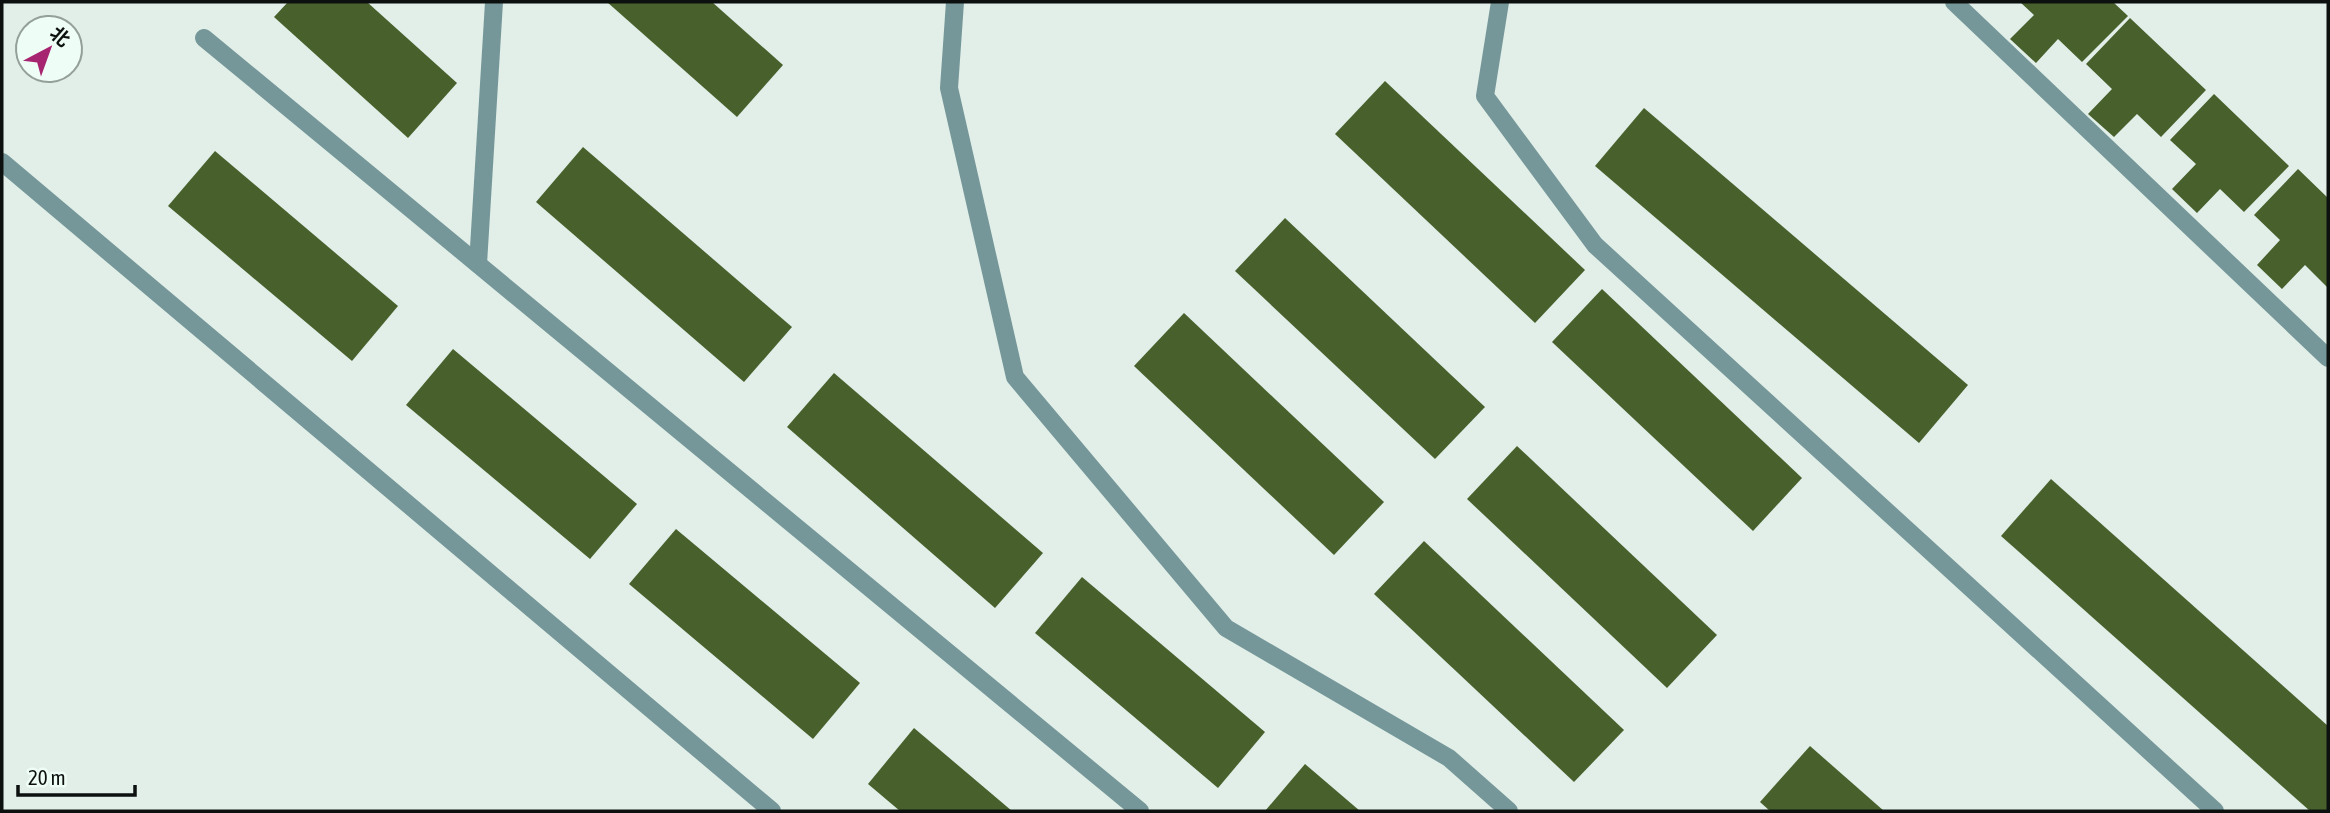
<svg xmlns="http://www.w3.org/2000/svg" width="2330" height="813" font-family="'Asap Condensed','Noto Sans SC',sans-serif">
	<rect width="100%" height="100%" fill="#e1efe8"/>
	<g fill="#48602c">
		<polygon points="288,2 367,2 457,83 408,138 274,17"/>
		<polygon points="607,2 712,2 783,65 737,117"/>
		<polygon points="2020,2 2113,2 2128,16 2082,62 2058,39 2036,63 2010,39 2034,15"/>
		<polygon points="2130,18 2206,90 2161,137 2137,114 2114,137 2088,114 2112,89 2086,64"/>
		<polygon points="1385,81 1585,270 1535,323 1335,134"/>
		<polygon points="2214,94 2289,166 2244,212 2220,189 2197,213 2172,189 2196,164 2170,140"/>
		<polygon points="1644,108 1968,385 1919,443 1595,166"/>
		<polygon points="583,147 792,327 744,382 536,202"/>
		<polygon points="215,151 398,306 352,361 168,206"/>
		<polygon points="2298,169 2328,198 2328,288 2305,265 2282,289 2257,265 2280,240 2254,215"/>
		<polygon points="1285,218 1485,407 1435,459 1235,271"/>
		<polygon points="1602,289 1802,478 1753,531 1552,342"/>
		<polygon points="1184,313 1384,502 1334,555 1134,366"/>
		<polygon points="453,349 637,504 590,559 406,405"/>
		<polygon points="834,373 1043,553 995,608 787,427"/>
		<polygon points="1517,446 1717,635 1667,688 1467,499"/>
		<polygon points="2051,479 2328,726 2328,808 2326,811 2310,811 2001,536"/>
		<polygon points="676,529 860,683 813,739 629,584"/>
		<polygon points="1424,541 1624,730 1574,782 1374,594"/>
		<polygon points="1082,577 1265,732 1218,788 1035,633"/>
		<polygon points="914,728 1012,811 900,811 868,784"/>
		<polygon points="1810,746 1884,811 1770,811 1760,802"/>
		<polygon points="1305,764 1360,811 1265,811"/>
	</g>
	<g fill="none" stroke-linecap="round" stroke-linejoin="round">
		<g stroke="#769799" stroke-width="18">
			<polyline points="955,2 949,88 1015,377 1226,628 1449,758 1509,811"/>
			<polyline points="1500,2 1485,96 1595,245 2215,811"/>
			<polyline points="1954,2 2328,358"/>
			<polyline points="204,38 1140,811"/>
			<polyline points="2,162 772,811"/>
			<polyline points="478,264 494,2"/>
		</g>
	</g>
	<rect width="2330" height="813" fill="none" stroke="#0c110f" stroke-width="7"/>
	<g transform="translate(49 49) rotate(41)"><circle r="33" fill="#eefdf5" stroke="#949f99" stroke-width="2"/>
	<path d="M0-5L12 26L0 18L-12 26Z" fill="#a72470"/>
	<text y="-10" font-size="19" font-weight="bold" text-anchor="middle" fill="#0c110f">北</text>
	</g>
	<path d="M18 785v10h117v-10" fill="none" stroke="#0c110f" stroke-width="3.5"/>
	<text x="28" y="785" font-size="21" fill="#0c110f" stroke="#eefdf5" stroke-width="5" paint-order="stroke">20 m</text>
</svg>
